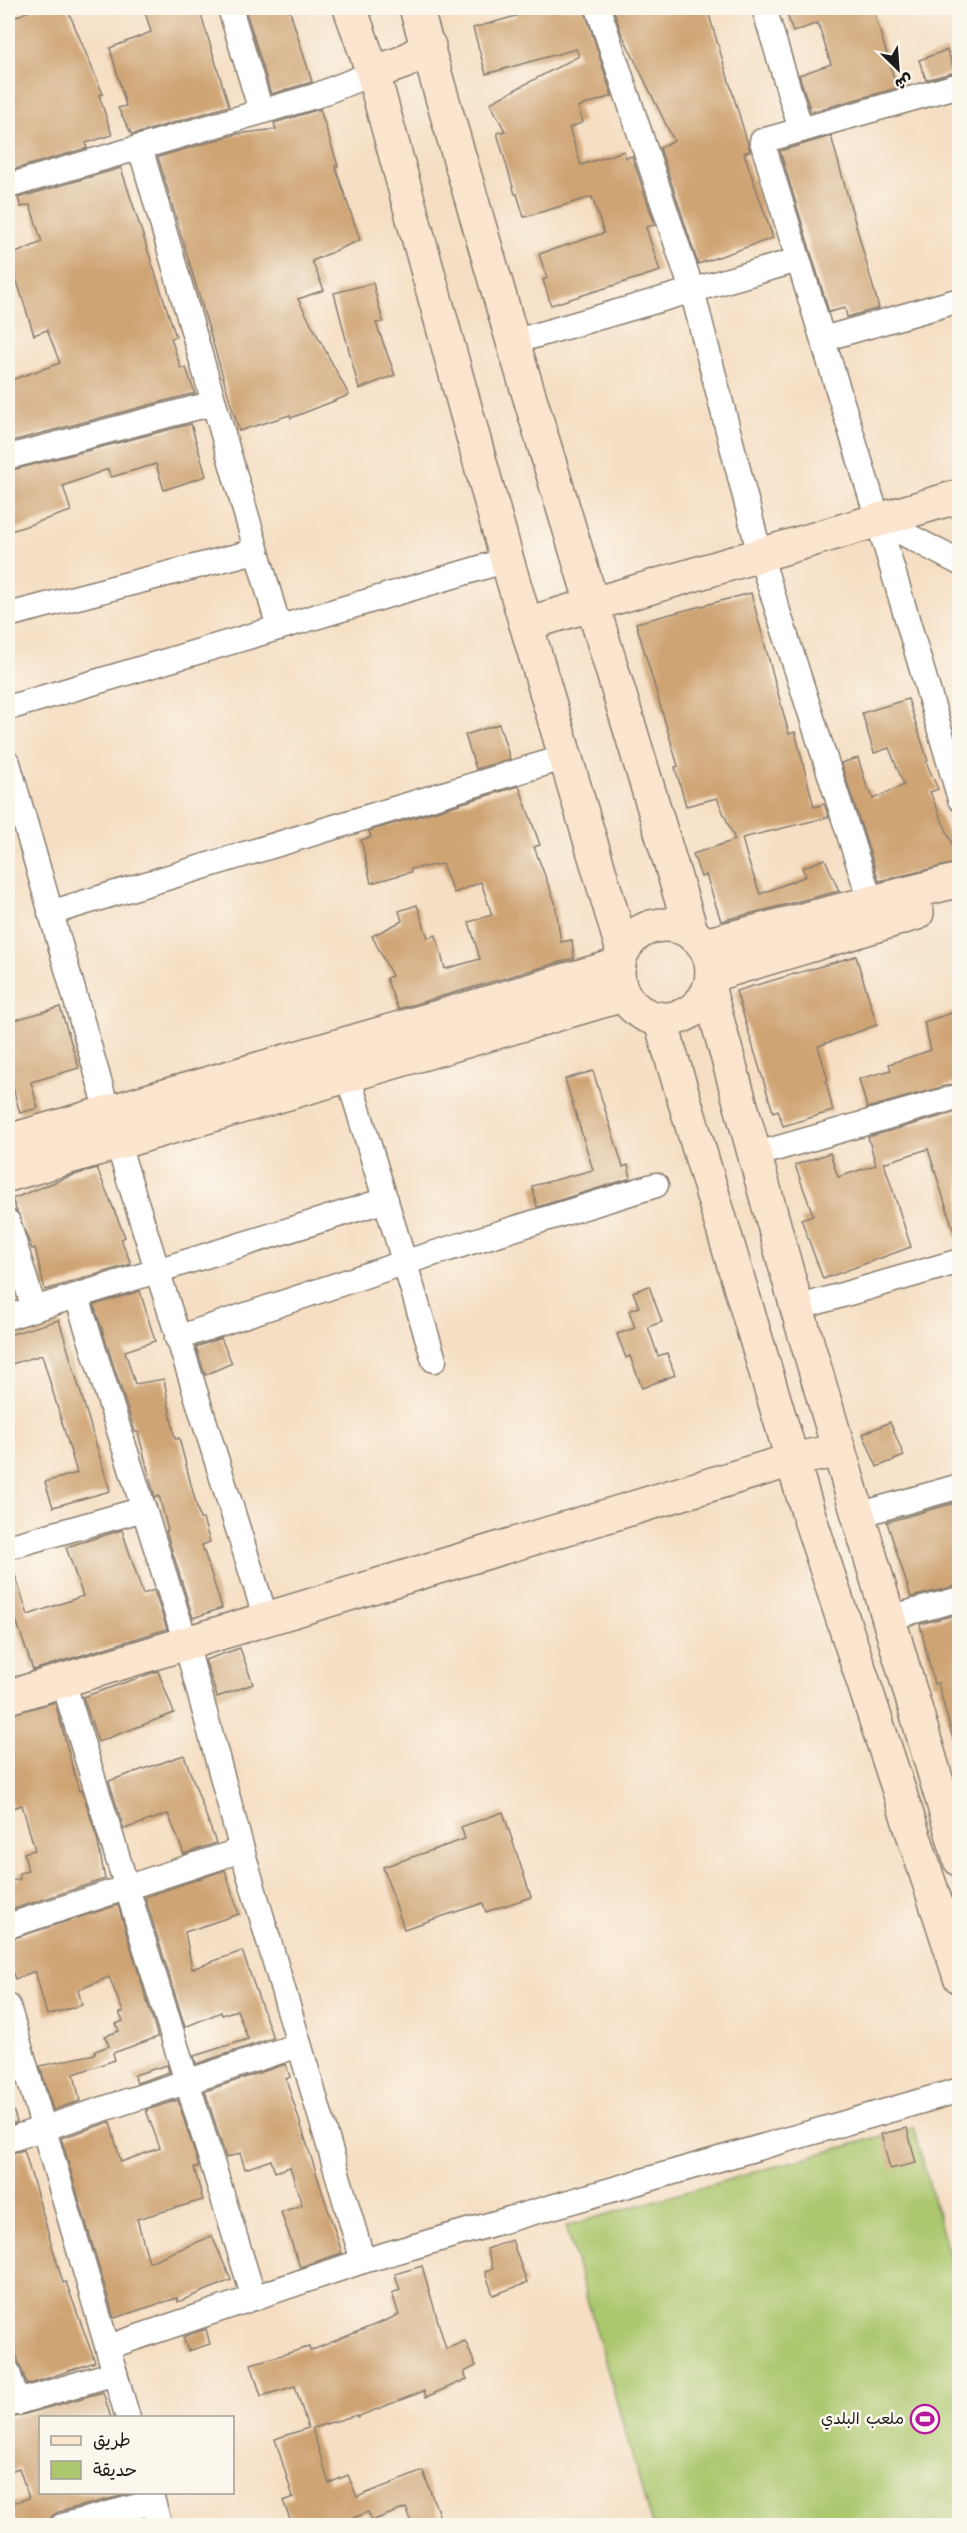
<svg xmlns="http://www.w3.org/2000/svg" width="967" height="2533" font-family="Kalam,'Playpen Sans Arabic',sans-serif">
	<rect width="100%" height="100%" fill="#fbf7ec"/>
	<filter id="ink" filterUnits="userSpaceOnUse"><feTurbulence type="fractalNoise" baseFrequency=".0167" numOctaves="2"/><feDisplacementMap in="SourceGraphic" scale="12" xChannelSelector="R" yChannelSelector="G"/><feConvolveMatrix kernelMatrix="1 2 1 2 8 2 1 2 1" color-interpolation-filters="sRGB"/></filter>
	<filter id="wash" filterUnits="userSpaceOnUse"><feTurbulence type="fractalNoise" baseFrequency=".008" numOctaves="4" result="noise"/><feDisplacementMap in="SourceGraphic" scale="24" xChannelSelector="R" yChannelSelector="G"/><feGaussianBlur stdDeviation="1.35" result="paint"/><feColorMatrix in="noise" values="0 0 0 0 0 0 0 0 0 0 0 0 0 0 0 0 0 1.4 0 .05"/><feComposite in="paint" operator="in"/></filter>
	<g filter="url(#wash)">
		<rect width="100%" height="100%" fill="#f5dec3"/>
		<polygon fill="#acc76e" stroke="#647245" stroke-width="1.5" points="913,2127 959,2290 959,2525 652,2525 566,2226"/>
		<g id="blocks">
			<g fill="#cfa474">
				<polygon points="36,8 67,8 103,94 99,95 112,135 86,143 87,148 8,171 8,20"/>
				<polygon points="144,8 199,8 229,106 132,135 118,108 126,106 110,48 151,32"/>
				<polygon points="245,8 289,8 312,82 271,94"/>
				<polygon points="523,8 584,8 612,96 578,107 583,122 569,128 581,165 624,151 626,158 632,156 655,225 646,227 660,271 551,305 543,280 547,278 539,254 604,233 592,197 524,217 517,194 515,194 497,133 505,131 490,103 579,56 576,49 486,74 473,28 516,16 514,10"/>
				<polygon points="613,8 707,8 750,151 744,153 773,238 698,264 660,148 674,141 621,32"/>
				<polygon points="785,8 873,8 897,88 811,112 799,75 831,64 818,23 793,32"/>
				<polygon points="947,50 955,72 926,80 919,60"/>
				<polygon points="320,109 338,166 335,166 360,240 312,261 324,290 298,299 349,395 291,418 290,415 239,431 158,157 237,134 276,129 274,123"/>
				<polygon points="831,136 879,308 847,317 845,308 829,312 780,151"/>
				<polygon points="121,168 176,337 171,338 181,369 186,368 195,393 8,442 8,381 60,363 47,330 34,335 9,256 42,242 30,205 21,207 18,198"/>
				<polygon points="373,283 383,322 376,323 395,375 359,389 334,293"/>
				<polygon points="191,424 206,476 164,490 156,464 111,477 108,469 63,486 71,511 8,532 8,471"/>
				<polygon points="751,593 789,734 795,732 814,807 824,804 829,817 742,838 748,860 760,894 806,876 802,868 825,859 839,891 721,921 706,875 701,877 693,854 735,840 717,798 686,806 675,767 678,766 636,623"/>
				<polygon points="908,699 928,761 926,762 938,789 930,792 960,862 879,881 841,763 858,758 868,790 870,790 873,799 904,785 889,748 874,753 862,713"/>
				<polygon points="499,724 510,759 476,769 465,735"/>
				<polygon points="519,786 540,845 534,847 555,902 561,942 572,940 574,958 398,1009 386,978 392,976 372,936 402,921 399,911 417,905 428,938 436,935 445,969 480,959 469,922 492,915 481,882 454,893 442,864 411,869 411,872 371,883 361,840 371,837 369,831"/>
				<polygon points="856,956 877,1025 818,1046 828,1080 826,1081 833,1111 783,1126 778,1110 773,1112 736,991"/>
				<polygon points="60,1007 79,1068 31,1082 38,1108 20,1113 8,1070 8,1022"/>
				<polygon points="960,1010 960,1082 867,1108 859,1079 891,1070 889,1064 931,1050 924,1022"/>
				<polygon points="593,1071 623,1167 628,1165 631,1178 537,1207 532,1186 593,1170 565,1079"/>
				<polygon points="960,1111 960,1237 956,1238 928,1149 884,1163 911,1247 823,1279 801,1219 813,1215 795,1165 830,1153 838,1177 876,1165 868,1137"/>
				<polygon points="97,1168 125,1237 121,1239 131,1264 45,1290 35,1248 32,1249 12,1199 65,1178"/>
				<polygon points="649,1286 662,1322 648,1327 658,1356 667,1353 675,1375 642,1388 630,1356 626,1358 617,1334 635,1328 629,1311 639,1307 633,1292"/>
				<polygon points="140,1291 155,1341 125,1351 135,1384 164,1379 175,1439 179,1438 200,1519 203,1519 210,1542 202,1545 222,1608 193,1618 166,1531 168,1530 159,1496 155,1498 138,1432 135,1432 94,1305"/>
				<polygon points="59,1320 110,1491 53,1507 45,1482 77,1473 42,1355 8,1365 8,1335"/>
				<polygon points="221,1338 232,1363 205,1375 196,1347"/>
				<polygon points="890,1422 904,1456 877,1467 863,1434"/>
				<polygon points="954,1503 960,1521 960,1551 955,1553 960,1566 960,1585 911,1597 887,1522"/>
				<polygon points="122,1530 143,1594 154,1590 167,1629 33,1670 16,1620 8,1623 8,1563 11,1563 28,1615 83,1596 66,1547"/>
				<polygon points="959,1614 960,1742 954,1743 938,1683 934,1684 920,1624"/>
				<polygon points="240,1648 253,1684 217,1697 205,1660"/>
				<polygon points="158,1671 174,1713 98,1742 83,1697"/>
				<polygon points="55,1702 79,1791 82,1790 97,1838 105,1879 8,1911 8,1882 20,1879 19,1873 28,1871 24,1853 35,1850 22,1805 13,1808 8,1791 8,1715"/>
				<polygon points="184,1755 216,1843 184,1854 168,1814 124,1829 109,1781"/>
				<polygon points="503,1812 531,1897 486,1912 483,1903 404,1929 383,1867 465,1839 461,1827"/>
				<polygon points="225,1870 239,1914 185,1932 192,1969 242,1951 273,2038 196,2064 194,2056 248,2039 237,2010 222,2015 221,2012 185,2027 145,1897"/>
				<polygon points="118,1905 158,2037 113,2053 115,2060 74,2074 80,2101 53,2110 40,2066 95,2054 95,2051 109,2046 105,2036 119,2031 116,2024 123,2021 119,2013 123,2012 109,1977 78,1990 82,2005 47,2015 35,1971 15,1979 8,1961 8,1940"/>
				<polygon points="286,2064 290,2077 286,2079 342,2253 300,2267 281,2212 302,2205 290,2167 275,2172 271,2160 245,2169 240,2153 226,2158 205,2091"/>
				<polygon points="167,2065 169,2072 137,2083 134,2075"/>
				<polygon points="178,2100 199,2167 194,2168 203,2200 137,2219 149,2262 212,2236 231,2280 178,2302 177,2298 114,2318 61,2138 110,2122 121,2162 160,2148 146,2110"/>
				<polygon points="12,2106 17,2122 8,2125 8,2107"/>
				<polygon points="907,2128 916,2163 890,2169 881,2134"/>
				<polygon points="24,2150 63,2283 66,2282 95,2362 27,2385 8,2332 8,2154"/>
				<polygon points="512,2240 527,2283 493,2295 485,2272 493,2268 487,2249"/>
				<polygon points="422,2266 446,2349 465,2341 476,2366 464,2372 467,2379 426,2397 424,2391 357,2417 357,2415 312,2428 329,2483 348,2475 357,2497 423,2471 443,2526 413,2526 406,2508 371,2521 368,2512 333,2526 293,2526 283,2501 293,2497 275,2439 308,2428 295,2386 261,2396 251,2364 309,2347 310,2351 399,2315 392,2293 400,2290 395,2274"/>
				<polygon points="206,2329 210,2344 188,2351 183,2337"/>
				<polygon points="103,2392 111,2418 40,2418 40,2493 129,2494 58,2512 52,2516 48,2526 16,2526 9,2504 29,2498 19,2468 8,2472 8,2419"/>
			</g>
		</g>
	</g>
	<g filter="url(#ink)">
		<use href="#blocks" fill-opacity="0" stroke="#887d70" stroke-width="1.5"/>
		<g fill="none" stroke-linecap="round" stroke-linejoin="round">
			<g stroke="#887d70" stroke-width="27">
				<g id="street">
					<polyline points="230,8 261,111"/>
					<polyline points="598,8 692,290 760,555 871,903"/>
					<polyline points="764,8 801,130"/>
					<polyline points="960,85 762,141 878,520 960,799"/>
					<polyline points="140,147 279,628"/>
					<polyline points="8,186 315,96 373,73"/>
					<polyline points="823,339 960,300"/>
					<polyline points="513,342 798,260"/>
					<polyline points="8,457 214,403"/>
					<polyline points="878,520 960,563"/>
					<polyline points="8,615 256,551"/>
					<polyline points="8,708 507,560"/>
					<polyline points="8,763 108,1112 266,1619"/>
					<polyline points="50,913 566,757"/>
					<polyline points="348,1076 434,1360"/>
					<polyline points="754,1155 960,1096"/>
					<polyline points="8,1222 34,1309"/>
					<polyline points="77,1297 186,1643 242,1850 363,2261"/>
					<polyline points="797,1308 960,1261"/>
					<polyline points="8,1317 386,1200"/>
					<polyline points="177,1338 406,1262 656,1185"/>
					<polyline points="858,1515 960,1486"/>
					<polyline points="8,1547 144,1509"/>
					<polyline points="888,1618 960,1599"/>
					<polyline points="63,1681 254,2298"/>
					<polyline points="8,1926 242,1850"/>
					<polyline points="8,2006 128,2418"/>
					<polyline points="8,2140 299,2045"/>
					<polyline points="108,2347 363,2261 960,2090"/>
					<polyline points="8,2372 17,2403"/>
					<polyline points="8,2405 115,2373"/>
					<polyline points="150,2492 160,2526"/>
					<polyline points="62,2526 153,2502"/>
				</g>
			</g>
			<g stroke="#887d70" stroke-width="36">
				<g id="secondary">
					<polyline points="350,8 373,73 507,560 623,951"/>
					<polyline points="416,8 513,342 692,934"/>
					<polyline points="373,73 404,62 429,46"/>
					<polyline points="526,624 960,496"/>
					<circle cx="665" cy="972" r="47"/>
					<polyline points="704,945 960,880"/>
					<polyline points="712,975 917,913"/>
					<polyline points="709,990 797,1308 960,1860"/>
					<polyline points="660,1019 810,1519 960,1977"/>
					<polyline points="8,1141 619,965"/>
					<polyline points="8,1175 623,995"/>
					<polyline points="8,1697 792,1460 839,1450"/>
				</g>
			</g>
			<use href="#street" stroke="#fff" stroke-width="24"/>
			<use href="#secondary" stroke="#fce5cf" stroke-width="33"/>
		</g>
	</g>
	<defs>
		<g id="stadium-ring" transform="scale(1.5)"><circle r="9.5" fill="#fbf7ec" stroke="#b5179e" stroke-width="1.5"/><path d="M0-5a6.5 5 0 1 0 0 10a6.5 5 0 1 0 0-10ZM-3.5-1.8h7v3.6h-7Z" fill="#b5179e"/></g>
	</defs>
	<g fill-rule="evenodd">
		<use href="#stadium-ring" x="925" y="2419"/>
	</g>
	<g text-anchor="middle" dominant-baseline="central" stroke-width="5" stroke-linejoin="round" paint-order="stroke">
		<g font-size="16" fill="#1c1c1c" stroke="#fbf7ec" text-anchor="end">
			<text x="904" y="2419">ملعب البلدي</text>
		</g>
	</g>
	<rect width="967" height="2533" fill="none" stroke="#fbf7ec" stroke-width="30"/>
	<rect x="39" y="2416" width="195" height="78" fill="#fbf7ec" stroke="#a29f99" stroke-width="1.5"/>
	<rect x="51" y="2436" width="30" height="9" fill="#fce5cf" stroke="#a29f99" stroke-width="1.5"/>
	<text x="93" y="2446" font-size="18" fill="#1c1c1c">طريق</text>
	<rect x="51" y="2461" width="30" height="18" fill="#acc76e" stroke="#a29f99" stroke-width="1.5"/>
	<text x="93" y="2476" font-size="18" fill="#1c1c1c">حديقة</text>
	<g transform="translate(898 69) rotate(155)" stroke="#fbf7ec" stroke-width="4.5" paint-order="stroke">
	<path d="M0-4.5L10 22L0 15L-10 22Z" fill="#1c1c1c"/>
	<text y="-9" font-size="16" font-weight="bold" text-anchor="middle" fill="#1c1c1c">ش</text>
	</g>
</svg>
